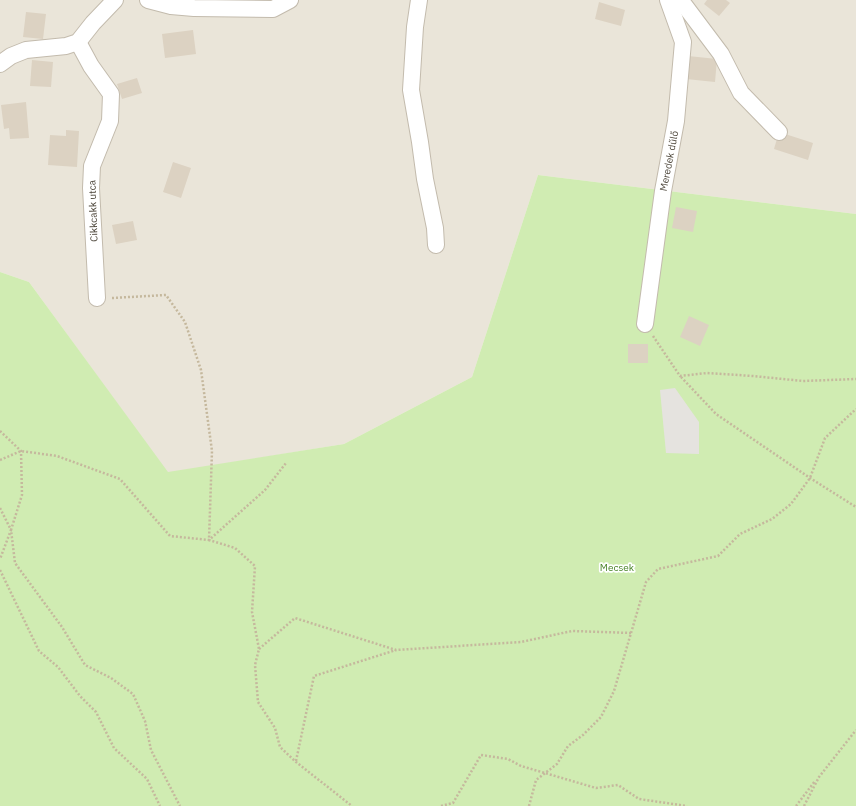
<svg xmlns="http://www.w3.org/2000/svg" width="856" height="806" font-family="'IBM Plex Sans',sans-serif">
	<rect width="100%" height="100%" fill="#f6f3eb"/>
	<polygon fill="#eae5d9" points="0,0 856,0 856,214 538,175 472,377 344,444 168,473 29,282 0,272"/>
	<polygon fill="#d0ecb2" points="538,175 856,214 856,806 0,806 0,272 29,282 168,472 344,444 472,377"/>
	<polygon fill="#e5e3df" points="675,388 699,422 699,454 666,453 660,390"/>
	<g fill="#dcd2c2">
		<polygon points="707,0 726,0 730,3 719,16 704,4"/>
		<polygon points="599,2 625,10 621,26 595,19"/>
		<polygon points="26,12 46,14 43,39 23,37"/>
		<polygon points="193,30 196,54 165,58 162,34"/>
		<polygon points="688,56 717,59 715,82 686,79"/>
		<polygon points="32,60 53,62 51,87 30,86"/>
		<polygon points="137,78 142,93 122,99 117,84"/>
		<polygon points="26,102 29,138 10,139 9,128 4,129 1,105"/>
		<polygon points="66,130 79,131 77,167 48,165 50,135 66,136"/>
		<polygon points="779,132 813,143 808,160 774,149"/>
		<polygon points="173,162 191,168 181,198 163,192"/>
		<polygon points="676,207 697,211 693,232 672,228"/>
		<polygon points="133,221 137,240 116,244 112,225"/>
		<polygon points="689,316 709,325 700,346 680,337"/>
		<rect x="628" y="344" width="20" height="19"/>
	</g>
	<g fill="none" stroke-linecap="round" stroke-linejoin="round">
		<g stroke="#c3bbad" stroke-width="18">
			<g id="minor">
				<polyline points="148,0 171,6 194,8 273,9 290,0"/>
				<polyline points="419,0 415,27 411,90 420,142 425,179 435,228 436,245"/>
				<polyline points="678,0 685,6 721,54 741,93 779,132"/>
				<polyline points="78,42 91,66 111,94 110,121 92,166 91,188 97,298"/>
				<polyline points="0,64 11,56 26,50 66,46 78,42 93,23 115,0"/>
				<polyline points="645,324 663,191 676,121 683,42 668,0"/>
			</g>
		</g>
		<g stroke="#c5b89d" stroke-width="2.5" stroke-dasharray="2 2" stroke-linecap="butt">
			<polyline points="112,298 166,295 185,322 201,370 212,451 209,540 235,548 255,566 252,612 259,649 255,665 258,702 275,728 280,747 296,762 352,806"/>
			<polyline points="653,336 680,376 707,373 753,376 803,381 856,379"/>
			<polyline points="681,377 716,414 810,478 856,507"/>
			<polyline points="0,431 21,451 22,495 11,530 15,563 62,627 85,665 111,678 133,694 145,721 151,750 180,806"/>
			<polyline points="0,460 21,451 57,456 120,479 170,536 209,540 265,490 286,463"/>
			<polyline points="0,508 11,530 0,559"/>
			<polyline points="0,570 39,651 58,667 80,696 96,712 114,748 147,779 160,806"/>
			<polyline points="259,649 295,618 396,650 521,642 572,631 632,633"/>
			<polyline points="296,761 314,676 396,650"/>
			<polyline points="441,806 453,803 481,755 508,759 521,766 596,788 618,785 639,799 687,806"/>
			<polyline points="529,806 536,780 557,764 568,746 583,735 601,717 614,691 646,582 658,569 718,556 740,534 772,519 791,504 810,478 825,438 856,409"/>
			<polyline points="796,806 815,781"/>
			<polyline points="804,806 819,777 856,730"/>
		</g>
		<use href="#minor" stroke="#fff" stroke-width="16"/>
	</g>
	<g text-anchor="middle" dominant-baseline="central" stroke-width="3.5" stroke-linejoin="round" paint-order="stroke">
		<g font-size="10" fill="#4b4438" stroke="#fff">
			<text transform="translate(669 161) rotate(-79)">Meredek dűlő</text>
			<text transform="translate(93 211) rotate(-92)">Cikkcakk utca</text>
		</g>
		<g font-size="10" fill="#478226" stroke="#fff">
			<text x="617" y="567">Mecsek</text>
		</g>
	</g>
</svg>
